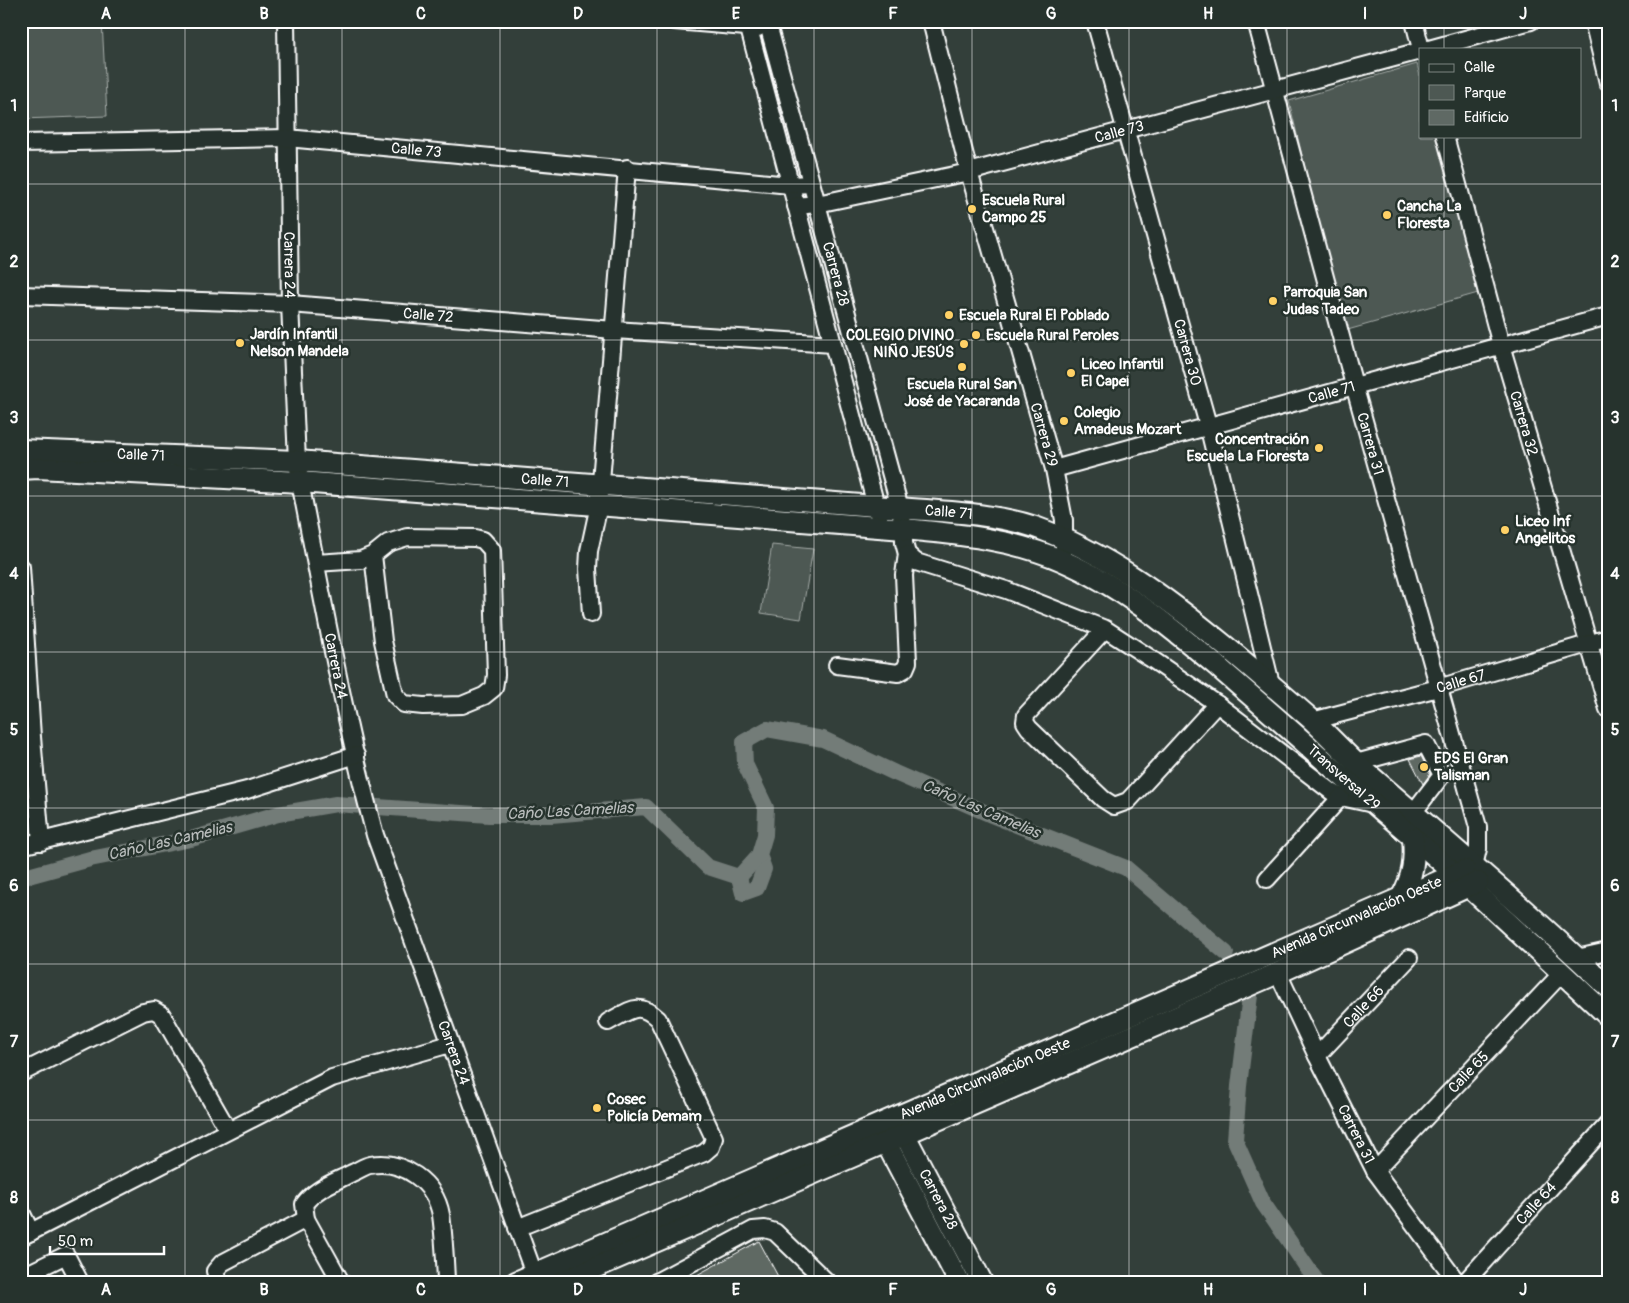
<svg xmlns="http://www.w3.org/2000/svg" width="1629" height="1303" font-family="Pangolin,sans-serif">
	<rect width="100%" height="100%" fill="#333f3a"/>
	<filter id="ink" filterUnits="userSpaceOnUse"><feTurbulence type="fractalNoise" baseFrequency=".02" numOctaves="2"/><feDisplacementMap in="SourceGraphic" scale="10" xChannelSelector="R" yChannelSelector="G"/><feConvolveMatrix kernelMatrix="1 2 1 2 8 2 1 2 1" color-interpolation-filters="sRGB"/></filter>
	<g filter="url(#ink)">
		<g fill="#4d5853" stroke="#a6aca9">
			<polygon points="21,21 102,21 107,116 21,119"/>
			<polygon points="1417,64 1420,76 1420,136 1436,136 1478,293 1344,331 1289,101"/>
			<polygon points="772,545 813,549 801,619 761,613"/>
		</g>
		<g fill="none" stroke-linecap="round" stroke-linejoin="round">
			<g stroke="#737b78" stroke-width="16">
				<polyline points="739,877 743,893 757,888 764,869 759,855"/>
				<polyline points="21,878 90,859 191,839 278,814 336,804 489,815 551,815 646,807 708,867 739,877 759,855 765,835 766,808 745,764 744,742 767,729 823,739 895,773 989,814 1126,868 1226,953"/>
				<polyline points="1250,995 1239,1086 1235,1140 1263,1203 1317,1282"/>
			</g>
		</g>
		<g fill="#5f6964" stroke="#fff">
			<polygon points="1421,756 1430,774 1423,784 1410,759"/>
			<polygon points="759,1241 781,1282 684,1282"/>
		</g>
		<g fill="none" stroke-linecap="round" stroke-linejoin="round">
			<g stroke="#fff" stroke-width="20">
				<g id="minor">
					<path id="s1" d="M286 21 290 304 297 461 300 482C323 600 344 719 375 835L537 1282"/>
					<polyline points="675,21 758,28"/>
					<polyline points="747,21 879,517"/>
					<path id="s2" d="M767 21 900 508 904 529V543L907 554 916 562 1006 590 1105 629 1150 658 1217 704 1332 792 1341 797 1373 804"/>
					<path id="s3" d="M931 21 969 172 1054 469 1064 520V549"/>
					<path id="s4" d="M1095 21 1208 425 1271 684"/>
					<path id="s5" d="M1256 21 1354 385 1478 827V849L1474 866"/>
					<polyline points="1414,21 1421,49"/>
					<polyline points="1593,21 1608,83"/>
					<polyline points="1429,49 1531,21"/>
					<path id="s6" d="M1445 136 1501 345 1608 709"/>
					<path id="s7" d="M21 143 287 138 790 185 811 184"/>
					<path id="s8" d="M796 206 817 204 969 172 1420 51"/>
					<path id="s9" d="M21 295 290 304 614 330 833 344"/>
					<path id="s10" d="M1054 469 1608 316"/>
					<polyline points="316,563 361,560 373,555 388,543 407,537 475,538 483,540 492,550 496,675 494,688 484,696 462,705 423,706 404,704 395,695 383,641 373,555"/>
					<polyline points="21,567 32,737 41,842"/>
					<polyline points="591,614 588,569 589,551 599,505 627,168"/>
					<polyline points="1105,629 1026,715 1025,722 1029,728 1103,799 1114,806 1128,801 1217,704"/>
					<polyline points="837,665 898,673 905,669 908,662 904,575 907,554"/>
					<path id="s11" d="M1312 721 1438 688 1608 638"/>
					<polyline points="1356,763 1426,744 1442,775 1406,822"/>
					<polyline points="21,846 247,790 356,755"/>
					<polyline points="1267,879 1341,797"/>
					<polyline points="1577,958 1608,951"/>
					<path id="s12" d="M1278 973 1317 1056 1375 1171 1457 1282"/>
					<path id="s13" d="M1317 1056 1409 958"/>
					<polyline points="21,1073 143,1012 154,1010 162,1015 228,1130"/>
					<path id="s14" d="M1375 1171 1562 973"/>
					<polyline points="21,1212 31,1232"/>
					<path d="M517 1228 704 1153 711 1147 714 1138 658 1019C638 1000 630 1011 608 1022"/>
					<polyline points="21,1237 332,1078 450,1044"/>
					<polyline points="21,1277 66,1255 80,1282"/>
					<polyline points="218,1282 215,1271 222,1263 306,1219"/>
					<path d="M341 1282 306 1219 304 1204C316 1188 335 1182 352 1173 358 1171 364 1166 370 1165 403 1159 435 1182 441 1215 444 1236 445 1259 446 1280L448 1282"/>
					<polyline points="656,1282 753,1230 765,1229 775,1232 827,1282"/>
					<path id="s15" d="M1465 1282 1608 1124"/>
				</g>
			</g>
			<g stroke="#fff" stroke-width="24">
				<g id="major">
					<path id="s16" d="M21 450 297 461 900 508C945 512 992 513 1035 527 1105 552 1167 598 1224 645 1253 669 1282 694 1311 719 1327 734 1342 750 1358 765 1442 838 1527 910 1608 987"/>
					<path id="s17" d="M21 469 38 468 300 482 904 529C959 534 1012 539 1063 561 1121 586 1170 627 1218 667 1255 699 1291 730 1327 763 1370 801 1414 837 1456 875 1508 922 1558 969 1608 1016"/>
					<path d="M1402 896C1413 876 1415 860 1413 838"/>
					<path id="s18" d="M899 1124 982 1282"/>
					<polyline points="880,1131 959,1282"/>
					<path id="s19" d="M516 1282 1465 870"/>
					<polyline points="562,1282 1278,973 1478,882"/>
				</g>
			</g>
			<use href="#minor" stroke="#26332d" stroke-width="16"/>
			<use href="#major" stroke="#26332d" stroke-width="20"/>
		</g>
	</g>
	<path fill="none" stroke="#fff" stroke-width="1" stroke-opacity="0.55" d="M185 21V1282M342 21V1282M500 21V1282M657 21V1282M814 21V1282M972 21V1282M1129 21V1282M1287 21V1282M1444 21V49M1444 136V1282M21 184H1608M21 340H1608M21 496H1608M21 652H1608M21 808H1608M21 964H1608M21 1120H1608"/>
	<g fill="#ffd166" stroke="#26332d" stroke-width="2">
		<circle cx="972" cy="209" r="5"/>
		<circle cx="1387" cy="215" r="5"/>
		<circle cx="1273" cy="301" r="5"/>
		<circle cx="949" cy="315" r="5"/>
		<circle cx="976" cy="335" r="5"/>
		<circle cx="240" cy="343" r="5"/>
		<circle cx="964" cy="344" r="5"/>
		<circle cx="962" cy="367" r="5"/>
		<circle cx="1071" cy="373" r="5"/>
		<circle cx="1064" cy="421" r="5"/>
		<circle cx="1319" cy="448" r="5"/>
		<circle cx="1505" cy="530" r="5"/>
		<circle cx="1424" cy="767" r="5"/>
		<circle cx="597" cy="1108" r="5"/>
	</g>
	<g text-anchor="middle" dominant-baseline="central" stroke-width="5" stroke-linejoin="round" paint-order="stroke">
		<g font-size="15" fill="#fff" stroke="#26332d">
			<text stroke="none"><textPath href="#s8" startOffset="332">Calle 73</textPath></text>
			<text stroke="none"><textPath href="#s7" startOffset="396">Calle 73</textPath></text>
			<text stroke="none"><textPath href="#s1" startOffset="244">Carrera 24</textPath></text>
			<text stroke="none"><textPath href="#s2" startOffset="262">Carrera 28</textPath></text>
			<text stroke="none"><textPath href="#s9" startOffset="408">Calle 72</textPath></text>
			<text stroke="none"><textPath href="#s4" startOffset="344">Carrera 30</textPath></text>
			<text stroke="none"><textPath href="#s10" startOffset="288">Calle 71</textPath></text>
			<text stroke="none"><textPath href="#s6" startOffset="298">Carrera 32</textPath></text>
			<text stroke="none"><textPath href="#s3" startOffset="429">Carrera 29</textPath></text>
			<text stroke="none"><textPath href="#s5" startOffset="438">Carrera 31</textPath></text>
			<text stroke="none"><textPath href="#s16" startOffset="120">Calle 71</textPath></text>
			<text stroke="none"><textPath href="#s16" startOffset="525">Calle 71</textPath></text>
			<text stroke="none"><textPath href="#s16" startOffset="930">Calle 71</textPath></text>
			<text stroke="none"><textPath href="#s1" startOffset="649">Carrera 24</textPath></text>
			<text stroke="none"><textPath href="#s11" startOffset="154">Calle 67</textPath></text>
			<text stroke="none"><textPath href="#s17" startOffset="1404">Transversal 29</textPath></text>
			<text stroke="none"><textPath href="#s19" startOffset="916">Avenida Circunvalación Oeste</textPath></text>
			<text stroke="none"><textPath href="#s13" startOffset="68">Calle 66</textPath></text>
			<text stroke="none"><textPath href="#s1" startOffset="1054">Carrera 24</textPath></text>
			<text stroke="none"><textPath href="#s14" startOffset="136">Calle 65</textPath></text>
			<text stroke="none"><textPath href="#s19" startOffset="511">Avenida Circunvalación Oeste</textPath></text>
			<text stroke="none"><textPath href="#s12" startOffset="179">Carrera 31</textPath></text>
			<text stroke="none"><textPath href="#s18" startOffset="85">Carrera 28</textPath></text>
			<text stroke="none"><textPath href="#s15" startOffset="106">Calle 64</textPath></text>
		</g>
		<g font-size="15" font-weight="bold" fill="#fff" stroke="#26332d" text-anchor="start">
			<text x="982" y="200">Escuela Rural<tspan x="982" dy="17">Campo 25</tspan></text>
			<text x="1397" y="206">Cancha La<tspan x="1397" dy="17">Floresta</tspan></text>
			<text x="1283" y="292">Parroquia San<tspan x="1283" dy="17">Judas Tadeo</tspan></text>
			<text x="959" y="315">Escuela Rural El Poblado</text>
			<text x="250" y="334">Jardín Infantil<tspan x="250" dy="17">Nelson Mandela</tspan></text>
			<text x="954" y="335" text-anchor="end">COLEGIO DIVINO<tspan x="954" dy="17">NIÑO JESÚS</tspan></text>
			<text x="986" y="335">Escuela Rural Peroles</text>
			<text x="1081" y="364">Liceo Infantil<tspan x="1081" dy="17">El Capei</tspan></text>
			<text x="962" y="384" text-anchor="middle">Escuela Rural San<tspan x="962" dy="17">José de Yacaranda</tspan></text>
			<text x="1074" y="412">Colegio<tspan x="1074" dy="17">Amadeus Mozart</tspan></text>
			<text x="1309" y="439" text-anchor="end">Concentración<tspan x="1309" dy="17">Escuela La Floresta</tspan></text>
			<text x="1515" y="521">Liceo Inf<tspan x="1515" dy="17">Angelitos</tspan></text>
			<text x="1434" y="758">EDS El Gran<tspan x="1434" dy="17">Talisman</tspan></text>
			<text x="607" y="1099">Cosec<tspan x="607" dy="17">Policía Demam</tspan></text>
		</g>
		<g font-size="16" font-style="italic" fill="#b9bdbc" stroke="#26332d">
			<text transform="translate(981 809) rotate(23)">Caño Las Camelias</text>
			<text transform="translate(570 811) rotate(-3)">Caño Las Camelias</text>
			<text transform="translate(170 841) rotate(-13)">Caño Las Camelias</text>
		</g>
	</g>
	<rect width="1629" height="1303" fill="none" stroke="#26332d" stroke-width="55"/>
	<rect x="1419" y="48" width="162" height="90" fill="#26332d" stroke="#7d8581"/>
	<rect x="1429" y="64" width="25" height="8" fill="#26332d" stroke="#7d8581"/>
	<text x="1464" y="72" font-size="15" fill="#ffffff">Calle</text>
	<rect x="1429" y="85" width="25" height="15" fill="#4d5853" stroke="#7d8581"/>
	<text x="1464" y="98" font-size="15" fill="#ffffff">Parque</text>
	<rect x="1429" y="110" width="25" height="15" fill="#5f6964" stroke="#7d8581"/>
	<text x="1464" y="122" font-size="15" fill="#ffffff">Edificio</text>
	<path d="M50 1246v8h114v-8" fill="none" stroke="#ffffff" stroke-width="2.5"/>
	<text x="58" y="1246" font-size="15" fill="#ffffff" stroke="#26332d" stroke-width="4" paint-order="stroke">50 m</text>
	<rect x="28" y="28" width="1574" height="1248" fill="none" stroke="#fff" stroke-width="2"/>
	<g font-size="16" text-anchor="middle" font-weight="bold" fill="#fff">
		<text x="106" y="19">A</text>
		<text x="264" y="19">B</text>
		<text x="421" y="19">C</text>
		<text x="578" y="19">D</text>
		<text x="736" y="19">E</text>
		<text x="893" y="19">F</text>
		<text x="1051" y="19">G</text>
		<text x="1208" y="19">H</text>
		<text x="1365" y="19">I</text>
		<text x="1523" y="19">J</text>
		<text x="14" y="111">1</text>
		<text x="1615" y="111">1</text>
		<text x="14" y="267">2</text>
		<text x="1615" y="267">2</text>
		<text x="14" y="423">3</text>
		<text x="1615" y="423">3</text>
		<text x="14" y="579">4</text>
		<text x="1615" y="579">4</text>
		<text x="14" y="735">5</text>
		<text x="1615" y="735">5</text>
		<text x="14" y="891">6</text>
		<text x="1615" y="891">6</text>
		<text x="14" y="1047">7</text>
		<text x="1615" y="1047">7</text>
		<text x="14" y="1203">8</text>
		<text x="1615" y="1203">8</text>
		<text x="106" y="1295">A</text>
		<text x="264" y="1295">B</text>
		<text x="421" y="1295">C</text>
		<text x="578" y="1295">D</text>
		<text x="736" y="1295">E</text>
		<text x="893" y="1295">F</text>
		<text x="1051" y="1295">G</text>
		<text x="1208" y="1295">H</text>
		<text x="1365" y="1295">I</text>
		<text x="1523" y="1295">J</text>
	</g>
</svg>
